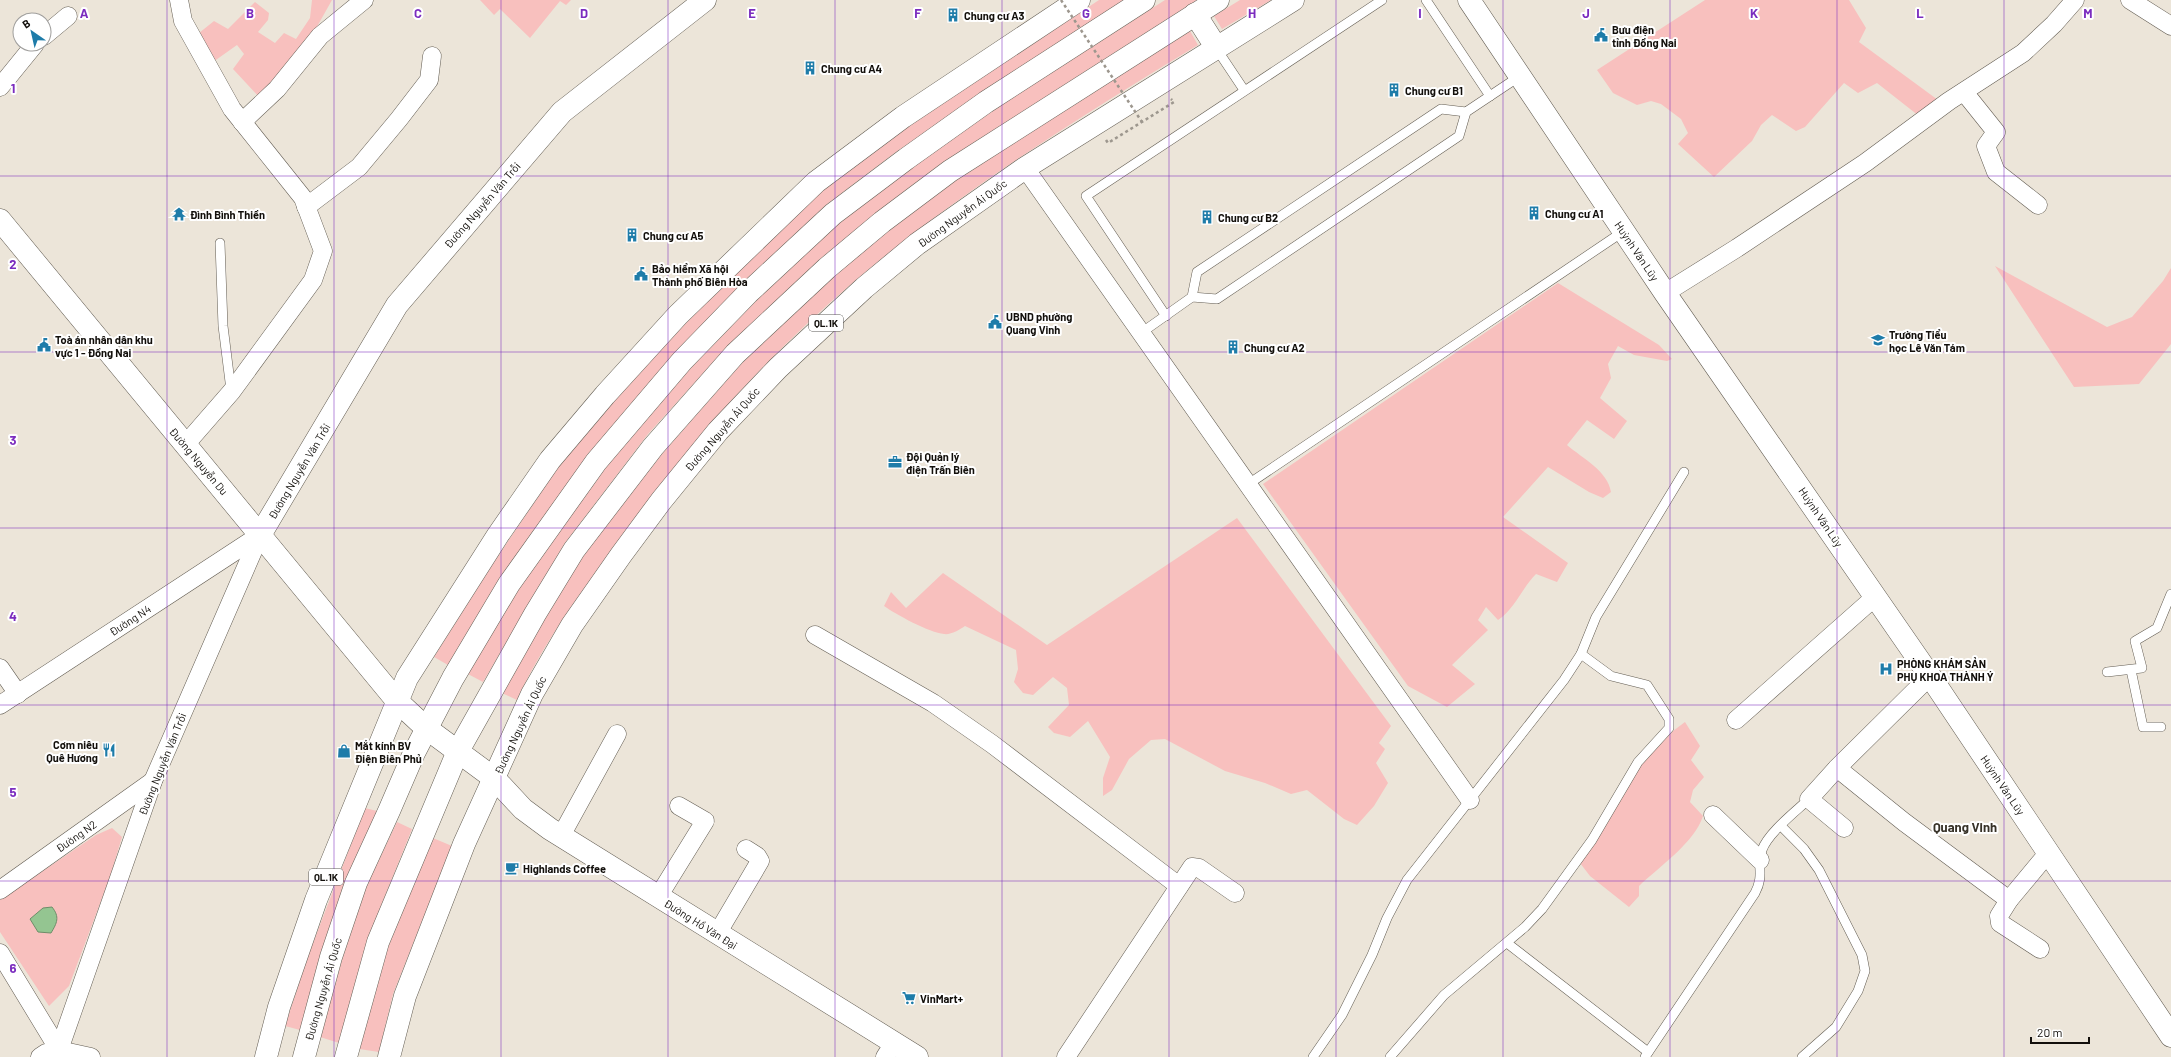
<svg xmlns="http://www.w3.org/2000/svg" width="2171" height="1057" font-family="Barlow,sans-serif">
	<rect width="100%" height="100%" fill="#ece5d9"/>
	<g fill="#f8c0be">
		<polygon points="312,0 332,0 314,32 259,97 233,69 244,54 237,45 213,62 199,33 214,21 228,29 255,2 269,13 268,20 258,32 275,43 284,33 296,39 310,18"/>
		<polygon points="480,0 571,0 566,5 560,1 530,38 500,9 494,15"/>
		<polygon points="1099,0 1124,0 999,81 896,152 826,205 751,276 500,578 448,665 434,657 492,565 559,466 614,401 685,324 823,190 908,127"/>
		<polygon points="1165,0 1197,0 942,163 877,212 819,260 727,347 648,434 565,543 483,682 468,674 518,590 607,466 688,371 761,296 840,222 935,151 1006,102"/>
		<polygon points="1240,0 1271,0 1222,29 1214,16"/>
		<polygon points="1705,0 1849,0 1866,28 1859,42 1938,100 1919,116 1877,83 1858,93 1844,83 1805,127 1796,131 1772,115 1761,125 1752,141 1714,177 1678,144 1688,133 1681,119 1661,104 1651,101 1637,105 1613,93 1597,70"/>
		<path d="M1190 31 1198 45C1080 117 962 190 857 279 766 356 687 446 617 542 581 593 543 643 517 700L502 693 545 617 585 553 662 454 742 363 840 270 887 232 953 182Z"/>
		<polygon points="1995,266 2107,327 2132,317 2163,281 2171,268 2171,344 2139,384 2074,387"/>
		<path d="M1558 283 1659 345 1672 359 1667 361 1634 355 1618 346 1608 364 1611 378 1600 398 1627 421 1614 439 1587 420 1567 445C1582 458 1608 471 1611 492L1603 498 1589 492 1548 467 1503 517 1568 563 1557 582 1536 574C1522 588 1514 610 1498 620L1486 607 1478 620 1488 630 1452 665 1475 684 1447 707 1408 686 1263 484Z"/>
		<path d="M1237 518 1391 726 1379 743 1385 749 1376 763 1388 783 1374 806 1357 825 1344 819 1307 790 1291 794 1265 783 1225 771 1165 739 1151 740 1129 759 1112 790 1103 796V778L1110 757 1088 721 1070 737 1054 733 1048 727 1069 705 1067 688 1053 677 1033 695 1023 693 1014 682 1018 669 1016 650 965 626C959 630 951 635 944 634 930 633 895 614 884 606L891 592 906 608 943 573 1047 645Z"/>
		<path d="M1685 722 1700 746 1691 760 1704 777 1693 790 1690 802 1703 816C1695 842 1659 867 1639 886V896L1629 907 1590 876 1580 863 1642 764 1673 731Z"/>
		<polygon points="365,808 377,811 346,878 321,953 300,1030 285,1026 308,956"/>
		<polygon points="397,822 412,829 369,936 339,1043 320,1037 342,960 366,887"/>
		<polygon points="112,828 122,837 110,877 69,986 49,1006 0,932 0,900 96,835"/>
		<polygon points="433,838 452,846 393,994 379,1052 359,1049 388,947"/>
	</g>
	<path fill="#94c591" stroke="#6d8e69" d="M52 907C60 917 57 923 51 933L38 932 30 919 43 908Z"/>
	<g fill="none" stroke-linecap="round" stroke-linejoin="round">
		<g stroke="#635d53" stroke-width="10">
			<g id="lane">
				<polyline points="1426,0 1490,96"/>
				<polyline points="1216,48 1244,90"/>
				<polyline points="220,243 223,326 231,390"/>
				<polyline points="1192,297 1197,272 1441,109 1466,112 1520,76"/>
				<polyline points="1166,316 1086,196 1382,0"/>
				<polyline points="1141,333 1192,297 1217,299 1459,136 1466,112"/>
				<polyline points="1247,485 1624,231"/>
				<polyline points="2131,670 2143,727 2161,727"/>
				<polyline points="2107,672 2142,668 2135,641 2157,628 2171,594"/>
				<polyline points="1781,826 1804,849 1819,870 1862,955 1865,971 1858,991 1836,1027 1802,1057"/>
				<polyline points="1507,943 1648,1052"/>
				<polyline points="1313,1057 1342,1015 1372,955 1387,918 1407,880 1564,680 1581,654 1596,617 1684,472"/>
				<polyline points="1390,1057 1444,995 1525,927 1542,909 1592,840 1638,762 1669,728 1669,719 1647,685 1611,676 1581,654"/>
				<path d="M1645 1057 1755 893C1765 874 1756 867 1762 850 1768 833 1795 812 1809 799"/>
			</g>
		</g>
		<g stroke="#635d53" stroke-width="19">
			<g id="street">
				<polyline points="179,0 183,21 232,109 303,198 323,251 313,280 232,391 185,445"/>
				<polyline points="2130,0 2171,26"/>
				<polyline points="44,36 68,16"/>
				<polyline points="0,87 35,44"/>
				<polyline points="1964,92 1996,132 1986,146 1996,172 2038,205"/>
				<polyline points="242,122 277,89 320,36 364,0"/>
				<polyline points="1025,168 1470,800"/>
				<polyline points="306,207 359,167 399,119 429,80 432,56"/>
				<polyline points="1665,293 1737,248 1865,163 1949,101 2023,53 2054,24 2075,0"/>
				<polyline points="815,635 933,703 992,744 1179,886"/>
				<polyline points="0,668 18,694"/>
				<polyline points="1930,676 1837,768 1904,822 2009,900 2048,853"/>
				<polyline points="0,705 260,535"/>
				<polyline points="1736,720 1875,597"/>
				<polyline points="1837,768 1809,799 1844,828"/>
				<polyline points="1713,815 1760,860"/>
				<polyline points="561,836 617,734"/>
				<polyline points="0,890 153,781"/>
				<polyline points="658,897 705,821 679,806"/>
				<polyline points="2009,900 1999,916 2000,923 2040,949"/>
				<polyline points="717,934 760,861 757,856 746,849"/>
				<polyline points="0,953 59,1050 91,1057"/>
				<polyline points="59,1050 153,781 260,535"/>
				<polyline points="40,1057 46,1053 59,1050"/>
				<polyline points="885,1057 894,1043"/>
				<polyline points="1066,1057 1192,867 1199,868 1235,893"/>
			</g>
		</g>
		<g stroke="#635d53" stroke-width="23">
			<g id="secondary">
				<polyline points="1469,0 1665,293 1930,676 2171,1036"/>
				<polyline points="0,220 397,701"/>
				<polyline points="260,535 397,305 562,112 705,0"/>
				<polyline points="495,779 523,809 550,829 917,1057"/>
			</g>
		</g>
		<g stroke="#635d53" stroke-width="23">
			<g id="primary">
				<polyline points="1195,14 1216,47"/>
				<polyline points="397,701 426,728 495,779"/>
				<polyline points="266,1057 279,1007 316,900 407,678 498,535 550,460 605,395 678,315 816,182 903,117 1079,0"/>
				<polyline points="304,1057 331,957 356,883 389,811 414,753 453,678 509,584 596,462 682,361 748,293 833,214 906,159 986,102 1144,0"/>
				<polyline points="346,1057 378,942 458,751 535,614 574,550 653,447 735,354 827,268 882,222 950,171 1218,0"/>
				<polyline points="389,1057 405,996 464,844 532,694 572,625 621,555 661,501 718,431 778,368 864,288 917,244 1025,168 1293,0"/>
			</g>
		</g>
		<polyline stroke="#9d978e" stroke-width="2.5" stroke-dasharray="3 3" stroke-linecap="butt" points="1106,140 1108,143 1174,102 1171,99"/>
		<use href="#lane" stroke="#fff" stroke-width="9"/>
		<use href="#street" stroke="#fff" stroke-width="18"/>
		<use href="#secondary" stroke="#fff" stroke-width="22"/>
		<use href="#primary" stroke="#fff" stroke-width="22"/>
		<polyline stroke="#9d978e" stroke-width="2.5" stroke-dasharray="3 3" stroke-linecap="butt" points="1061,0 1142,122"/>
	</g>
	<path fill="none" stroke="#7b2cbf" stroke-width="1" stroke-opacity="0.55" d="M167 0V1057M334 0V1057M501 0V1057M668 0V1057M835 0V1057M1002 0V1057M1169 0V1057M1336 0V1057M1503 0V1057M1670 0V1057M1837 0V1057M2004 0V1057M0 176H2171M0 352H2171M0 528H2171M0 705H2171M0 881H2171"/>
	<defs>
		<g id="building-bare" transform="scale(1.08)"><path d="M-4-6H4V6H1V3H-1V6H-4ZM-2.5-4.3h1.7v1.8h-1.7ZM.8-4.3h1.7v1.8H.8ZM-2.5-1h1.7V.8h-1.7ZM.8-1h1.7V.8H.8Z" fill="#1e7ca9" stroke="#fff" stroke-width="2.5" paint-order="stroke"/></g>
		<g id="civic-bare" transform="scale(1.08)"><path d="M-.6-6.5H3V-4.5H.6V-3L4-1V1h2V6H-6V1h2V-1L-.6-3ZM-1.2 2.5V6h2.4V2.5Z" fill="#1e7ca9" stroke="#fff" stroke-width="2.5" paint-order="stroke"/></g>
		<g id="temple-bare" transform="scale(1.08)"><path d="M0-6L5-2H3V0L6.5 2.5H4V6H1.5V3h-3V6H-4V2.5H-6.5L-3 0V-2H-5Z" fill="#1e7ca9" stroke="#fff" stroke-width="2.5" paint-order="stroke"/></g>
		<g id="school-bare" transform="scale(1.08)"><path d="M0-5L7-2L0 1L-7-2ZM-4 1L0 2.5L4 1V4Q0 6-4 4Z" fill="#1e7ca9" stroke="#fff" stroke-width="2.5" paint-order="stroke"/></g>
		<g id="office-bare" transform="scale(1.08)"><path d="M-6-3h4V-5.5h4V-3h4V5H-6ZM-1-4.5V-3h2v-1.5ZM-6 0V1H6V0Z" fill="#1e7ca9" stroke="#fff" stroke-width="2.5" paint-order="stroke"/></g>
		<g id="hospital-bare" transform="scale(1.08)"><path d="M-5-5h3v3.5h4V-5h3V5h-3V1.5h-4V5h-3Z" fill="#1e7ca9" stroke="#fff" stroke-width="2.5" paint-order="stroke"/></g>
		<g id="restaurant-bare" transform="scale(1.08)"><path d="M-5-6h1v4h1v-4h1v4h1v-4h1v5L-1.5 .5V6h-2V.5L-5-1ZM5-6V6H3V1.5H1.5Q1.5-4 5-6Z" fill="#1e7ca9" stroke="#fff" stroke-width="2.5" paint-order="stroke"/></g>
		<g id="shop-bare" transform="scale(1.08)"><path d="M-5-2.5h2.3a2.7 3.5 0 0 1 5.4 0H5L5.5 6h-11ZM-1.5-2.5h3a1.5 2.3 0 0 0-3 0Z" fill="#1e7ca9" stroke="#fff" stroke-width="2.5" paint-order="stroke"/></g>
		<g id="cafe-bare" transform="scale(1.08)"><path d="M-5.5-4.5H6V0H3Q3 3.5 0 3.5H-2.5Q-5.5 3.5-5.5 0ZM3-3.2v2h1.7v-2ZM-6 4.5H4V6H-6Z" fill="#1e7ca9" stroke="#fff" stroke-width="2.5" paint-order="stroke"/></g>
		<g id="supermarket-bare" transform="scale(1.08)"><path d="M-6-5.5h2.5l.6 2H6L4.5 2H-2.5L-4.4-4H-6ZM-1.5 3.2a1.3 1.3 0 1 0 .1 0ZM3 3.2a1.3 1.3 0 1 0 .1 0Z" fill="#1e7ca9" stroke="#fff" stroke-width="2.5" paint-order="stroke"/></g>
	</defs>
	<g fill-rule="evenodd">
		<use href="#building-bare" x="953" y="15"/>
		<use href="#civic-bare" x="1601" y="35"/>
		<use href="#building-bare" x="810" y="68"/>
		<use href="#building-bare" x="1394" y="90"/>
		<use href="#building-bare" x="1534" y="213"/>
		<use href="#temple-bare" x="179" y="214"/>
		<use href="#building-bare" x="1207" y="217"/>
		<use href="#building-bare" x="632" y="235"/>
		<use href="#civic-bare" x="641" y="274"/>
		<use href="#civic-bare" x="995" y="322"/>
		<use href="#school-bare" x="1878" y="340"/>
		<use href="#civic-bare" x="44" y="345"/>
		<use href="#building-bare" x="1233" y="347"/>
		<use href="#office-bare" x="895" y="462"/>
		<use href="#hospital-bare" x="1886" y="669"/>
		<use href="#restaurant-bare" x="109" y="750"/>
		<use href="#shop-bare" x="344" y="751"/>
		<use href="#cafe-bare" x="512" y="868"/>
		<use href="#supermarket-bare" x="909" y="998"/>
	</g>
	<g text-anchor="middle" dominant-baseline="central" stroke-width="4" stroke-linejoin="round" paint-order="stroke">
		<g fill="#fff" stroke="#595754" stroke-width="1">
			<rect x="809" y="315" width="34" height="16" rx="3"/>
			<rect x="309" y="869" width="34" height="16" rx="3"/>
		</g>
		<g font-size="10" font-weight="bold" fill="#120f0b">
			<text x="826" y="323">QL.1K</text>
			<text x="326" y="877">QL.1K</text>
		</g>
		<g font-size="11" font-weight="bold" fill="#120f0b" stroke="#fff" text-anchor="start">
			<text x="964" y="15">Chung cư A3</text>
			<text x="1612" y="29">Bưu điện<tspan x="1612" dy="13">tỉnh Đồng Nai</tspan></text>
			<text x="821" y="68">Chung cư A4</text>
			<text x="1405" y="90">Chung cư B1</text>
			<text x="1545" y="213">Chung cư A1</text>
			<text x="190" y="214">Đình Bình Thiền</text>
			<text x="1218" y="217">Chung cư B2</text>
			<text x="643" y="235">Chung cư A5</text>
			<text x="652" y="268">Bảo hiểm Xã hội<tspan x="652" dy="13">Thành phố Biên Hòa</tspan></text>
			<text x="1006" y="316">UBND phường<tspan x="1006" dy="13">Quang Vinh</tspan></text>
			<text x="1889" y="334">Trường Tiểu<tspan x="1889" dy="13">học Lê Văn Tám</tspan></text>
			<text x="55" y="339">Toà án nhân dân khu<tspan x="55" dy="13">vực 1 - Đồng Nai</tspan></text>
			<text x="1244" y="347">Chung cư A2</text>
			<text x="906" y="456">Đội Quản lý<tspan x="906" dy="13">điện Trấn Biên</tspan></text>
			<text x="1897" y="663">PHÒNG KHÁM SẢN<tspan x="1897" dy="13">PHỤ KHOA THÀNH Ý</tspan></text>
			<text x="98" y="744" text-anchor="end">Cơm niêu<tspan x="98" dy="13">Quê Hương</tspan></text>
			<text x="355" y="745">Mắt kính BV<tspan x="355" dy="13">Điện Biên Phủ</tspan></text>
			<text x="523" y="868">Highlands Coffee</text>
			<text x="920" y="998">VinMart+</text>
		</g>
		<g font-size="11" fill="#120f0b" stroke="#fff">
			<text transform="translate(482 205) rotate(-49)">Đường Nguyễn Văn Trỗi</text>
			<text transform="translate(962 213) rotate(-36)">Đường Nguyễn Ái Quốc</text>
			<text transform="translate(1637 251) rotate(56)">Huỳnh Văn Lũy</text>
			<text transform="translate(722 429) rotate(-49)">Đường Nguyễn Ái Quốc</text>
			<text transform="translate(199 461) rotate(50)">Đường Nguyễn Du</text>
			<text transform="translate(299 471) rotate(-59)">Đường Nguyễn Văn Trỗi</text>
			<text transform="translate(1821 517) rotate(56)">Huỳnh Văn Lũy</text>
			<text transform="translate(130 620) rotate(-33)">Đường N4</text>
			<text transform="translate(520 725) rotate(-65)">Đường Nguyễn Ái Quốc</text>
			<text transform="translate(162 764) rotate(-68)">Đường Nguyễn Văn Trỗi</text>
			<text transform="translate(2003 785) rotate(56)">Huỳnh Văn Lũy</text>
			<text transform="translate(76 836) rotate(-35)">Đường N2</text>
			<text transform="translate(701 924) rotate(32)">Đường Hồ Văn Đại</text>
			<text transform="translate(323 989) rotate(-74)">Đường Nguyễn Ái Quốc</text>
		</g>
		<g font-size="13" font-weight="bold" fill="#373228" stroke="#fff">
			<text x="1965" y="827">Quang Vinh</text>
		</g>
	</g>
	<g font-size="13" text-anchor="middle" font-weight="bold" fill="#7b2cbf" stroke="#fff" stroke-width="4" stroke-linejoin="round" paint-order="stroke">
		<text x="84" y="18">A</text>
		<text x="250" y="18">B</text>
		<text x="418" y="18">C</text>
		<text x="584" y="18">D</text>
		<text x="752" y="18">E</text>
		<text x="918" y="18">F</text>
		<text x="1086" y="18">G</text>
		<text x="1252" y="18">H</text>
		<text x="1420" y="18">I</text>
		<text x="1586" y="18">J</text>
		<text x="1754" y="18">K</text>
		<text x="1920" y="18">L</text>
		<text x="2088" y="18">M</text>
		<text x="13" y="93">1</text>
		<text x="13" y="269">2</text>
		<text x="13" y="445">3</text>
		<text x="13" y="621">4</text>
		<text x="13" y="797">5</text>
		<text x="13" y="973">6</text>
	</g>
	<g transform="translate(32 32) rotate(326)"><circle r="19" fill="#ffffff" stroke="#a09f9d"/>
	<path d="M0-3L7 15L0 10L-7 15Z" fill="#1e7ca9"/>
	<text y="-6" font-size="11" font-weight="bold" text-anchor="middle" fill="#120f0b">B</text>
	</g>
	<path d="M2031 1037v6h58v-6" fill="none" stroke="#120f0b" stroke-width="2"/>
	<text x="2037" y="1037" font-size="12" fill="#120f0b" stroke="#ffffff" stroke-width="3" paint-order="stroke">20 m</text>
</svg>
